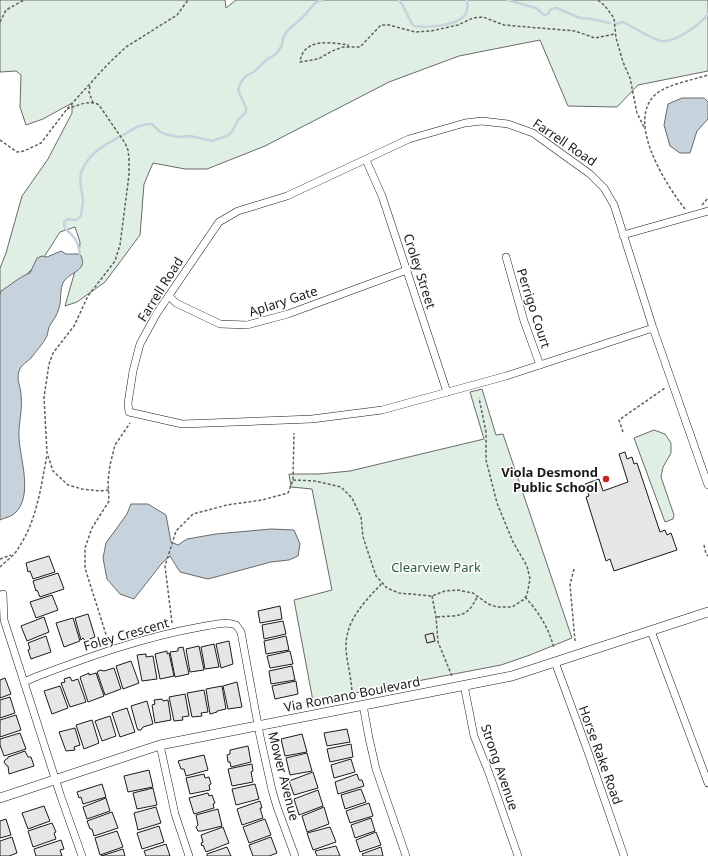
<svg xmlns="http://www.w3.org/2000/svg" width="708" height="856" font-family="'Noto Sans',sans-serif">
	<rect width="100%" height="100%" fill="#fff"/>
	<g fill="#e0efe3" stroke="#6a6a6a">
		<polygon points="0,0 225,0 226,8 236,0 708,0 708,71 638,85 617,107 568,106 540,40 459,56 389,82 265,146 207,169 185,169 153,163 144,184 140,235 105,282 77,302 65,306 79,257 80,242 75,227 60,232 44,257 11,290 0,297 0,268 6,253 22,196 48,159 72,113 72,103 43,119 26,125 20,107 21,75 16,71 0,72"/>
		<polygon points="482,389 496,435 503,434 572,638 530,655 501,665 313,701 294,600 332,590 312,489 291,487 289,474 319,474 350,471 484,439 470,392"/>
		<polygon points="654,430 665,434 671,443 671,453 663,467 661,477 674,515 673,519 665,522 634,438"/>
	</g>
	<g fill="#c6d2dc" stroke="#6a6a6a">
		<polygon points="682,98 704,98 708,102 708,119 697,131 690,153 680,153 670,146 664,125 668,104"/>
		<path d="M61 251 66 254H80C89 270 72 271 64 281 59 289 62 300 59 308 57 316 53 320 49 327 48 330 48 333 47 336 43 344 36 351 31 358 27 362 21 365 19 371 16 380 21 387 21 395 23 410 18 424 19 438 20 459 34 497 14 514 10 517 4 518 0 520V295L1 291C11 285 19 277 30 273L37 258 42 256 47 257Z"/>
		<polygon points="131,504 148,504 166,515 171,542 178,545 187,539 216,534 271,529 294,530 300,544 298,556 289,560 271,562 208,579 180,572 170,556 162,563 134,599 120,594 107,579 103,558 106,543 127,514"/>
	</g>
	<g fill="none" stroke-linecap="round" stroke-linejoin="round">
		<g stroke="#c6d2dc" stroke-width="2.5">
			<path d="M399 0C406 8 407 18 414 26 426 28 457 26 465 15 468 10 468 5 467 0"/>
			<polyline points="507,0 536,8 544,15 548,14 551,9 556,8 580,18 591,19 610,23"/>
			<path d="M616 24 623 22C633 27 652 39 661 41 675 43 701 24 708 14"/>
			<path d="M80 254C78 242 75 236 65 229L64 222 68 219 76 220 81 216C81 211 83 205 83 200 82 192 79 182 81 173 87 154 106 144 121 136 132 131 139 123 152 124L159 131 165 134 178 137 190 136 212 141 229 135 233 130 238 120 246 112V108L238 90 241 82 245 77 255 71 265 61 277 53 282 45 283 38 288 30 303 17 315 3 322 0"/>
		</g>
	</g>
	<g fill="#e6e6e6" stroke="#1a1a1a">
		<polygon points="625,452 627,459 632,457 634,464 637,463 660,532 665,530 667,535 671,533 677,550 614,571 610,559 606,561 586,497 589,496 585,484 599,479 603,491 628,482 619,454"/>
		<polygon points="49,556 55,572 33,579 30,571 28,572 26,563"/>
		<polygon points="58,573 64,589 40,597 37,590 36,591 33,581"/>
		<polygon points="52,595 58,610 36,618 30,602"/>
		<polygon points="280,606 282,619 260,623 258,611"/>
		<polygon points="88,614 95,637 85,641 83,638 81,640 75,618"/>
		<polygon points="44,617 49,632 27,641 21,626"/>
		<polygon points="73,618 80,641 64,647 56,623"/>
		<polygon points="283,621 286,634 264,639 262,625"/>
		<polygon points="433,633 435,641 427,643 425,635"/>
		<polygon points="46,636 51,652 31,659 28,650 30,649 28,643"/>
		<polygon points="286,636 289,650 266,654 264,641"/>
		<polygon points="229,641 233,664 221,668 216,644"/>
		<polygon points="214,644 219,667 205,669 201,647"/>
		<polygon points="199,646 204,670 190,672 186,649"/>
		<polygon points="183,647 189,674 175,677 170,652 178,651 178,648"/>
		<polygon points="167,651 167,654 169,653 174,676 160,679 155,654"/>
		<polygon points="290,651 293,664 270,668 267,656"/>
		<polygon points="146,654 146,657 153,656 157,679 142,681 137,655"/>
		<polygon points="131,661 139,683 123,689 116,666"/>
		<polygon points="292,666 295,680 271,684 269,671"/>
		<polygon points="114,668 121,689 105,695 97,672 100,670 104,671"/>
		<polygon points="89,673 89,675 96,673 104,696 88,702 80,677"/>
		<polygon points="70,677 72,681 78,679 86,702 70,707 61,683 65,682 64,679"/>
		<polygon points="5,678 11,694 0,698 0,680"/>
		<polygon points="296,681 298,694 275,699 272,686"/>
		<polygon points="237,682 242,707 228,709 223,686"/>
		<polygon points="60,686 68,708 52,714 44,691"/>
		<polygon points="222,686 226,709 217,711 217,712 210,714 206,689"/>
		<polygon points="204,690 208,712 201,713 202,716 192,717 187,693"/>
		<polygon points="185,694 189,716 182,717 183,720 174,721 169,697"/>
		<polygon points="10,697 15,713 0,718 0,700"/>
		<polygon points="162,699 163,701 168,700 171,720 155,723 152,705 155,704 154,700"/>
		<polygon points="147,701 153,724 143,727 141,730 138,730 137,728 131,706"/>
		<polygon points="127,708 135,732 120,737 112,713"/>
		<polygon points="16,715 21,730 0,737 0,720"/>
		<polygon points="110,716 116,736 102,741 95,721"/>
		<polygon points="92,720 99,743 84,749 76,725"/>
		<polygon points="75,728 80,745 74,747 75,750 66,751 59,732"/>
		<polygon points="347,729 350,742 327,746 324,733"/>
		<polygon points="20,733 26,749 4,756 0,745 0,739"/>
		<polygon points="302,734 307,752 285,756 281,739"/>
		<polygon points="351,744 353,757 330,762 327,749"/>
		<polygon points="248,746 251,762 231,767 230,762 228,762 227,755 230,754 230,750"/>
		<polygon points="25,751 28,757 31,757 34,766 9,774 8,766 6,765 4,762 5,760 8,758 8,757"/>
		<polygon points="307,753 312,771 290,775 286,758"/>
		<polygon points="204,755 208,770 186,776 184,769 181,769 178,761"/>
		<polygon points="351,759 355,772 334,778 331,765"/>
		<polygon points="252,764 253,771 251,772 253,782 232,786 228,769"/>
		<polygon points="149,770 153,787 128,792 124,776"/>
		<polygon points="313,772 318,788 294,795 289,781"/>
		<polygon points="204,774 205,778 209,777 211,784 209,785 210,790 190,794 186,778"/>
		<polygon points="357,774 359,780 362,780 364,786 338,794 335,782"/>
		<polygon points="102,784 106,797 83,804 81,797 79,798 77,792"/>
		<polygon points="255,784 259,799 236,805 232,789"/>
		<polygon points="153,788 157,805 137,809 133,793"/>
		<polygon points="361,789 366,802 345,809 341,795"/>
		<polygon points="318,790 323,806 299,815 294,799"/>
		<polygon points="208,793 209,796 212,795 215,803 213,804 214,808 194,814 189,798"/>
		<polygon points="106,798 110,811 87,819 83,807"/>
		<polygon points="260,801 262,808 260,808 263,818 242,825 237,809"/>
		<polygon points="369,803 373,816 350,823 346,811"/>
		<polygon points="44,806 50,821 28,829 22,813"/>
		<polygon points="156,807 161,823 138,830 134,813"/>
		<polygon points="324,807 329,824 307,832 302,816"/>
		<polygon points="218,809 222,826 202,831 198,831 196,827 198,825 196,815"/>
		<polygon points="112,812 118,828 94,836 92,829 90,829 87,821"/>
		<polygon points="371,818 375,831 355,838 351,825"/>
		<polygon points="6,819 11,835 0,838 0,821"/>
		<polygon points="265,819 271,835 249,843 243,827"/>
		<polygon points="52,823 56,832 54,833 56,839 33,847 28,831"/>
		<polygon points="159,826 164,842 142,849 137,833"/>
		<polygon points="223,827 229,843 206,852 203,845 202,846 201,843 203,842 201,835"/>
		<polygon points="330,827 336,842 313,850 307,833"/>
		<polygon points="117,831 123,847 100,855 95,838"/>
		<polygon points="376,832 381,845 360,852 356,840"/>
		<polygon points="12,837 17,853 9,856 0,856 0,841"/>
		<polygon points="271,837 277,853 269,856 253,856 249,845"/>
		<polygon points="61,840 64,849 60,850 62,856 36,856 34,849"/>
		<polygon points="166,844 170,856 146,856 144,851"/>
		<polygon points="336,846 340,856 317,856 315,851"/>
		<polygon points="227,847 231,856 207,856 207,854"/>
		<polygon points="381,847 383,856 363,856 362,854"/>
		<polygon points="123,849 125,856 101,856"/>
	</g>
	<g fill="none" stroke-linecap="round" stroke-linejoin="round">
		<g stroke="#1a1a1a" stroke-width="8">
			<g id="minor">
				<polyline points="366,160 382,196 447,392"/>
				<polyline points="623,235 708,211"/>
				<polyline points="506,257 524,321 540,365"/>
				<polyline points="169,296 176,303 220,324 247,325 288,314 407,270"/>
				<polyline points="653,328 506,376 382,410 312,419 182,424 129,412 128,403 133,371 140,344 157,313 219,222 238,211 287,196 409,139 465,123 482,121 508,124 533,133 590,174 604,188 614,205 653,328 708,485"/>
				<polyline points="3,594 4,620 24,682"/>
				<polyline points="651,631 708,783"/>
				<polyline points="555,662 587,749 624,856"/>
				<polyline points="464,685 474,736 489,773 518,856"/>
				<polyline points="363,705 369,738 376,769 406,856"/>
				<polyline points="160,745 175,814 189,856"/>
				<path d="M82 856 61 797 24 682 38 676C91 656 144 637 200 627 212 625 225 621 236 625L241 632 260 736 272 790 277 807 295 856"/>
			</g>
		</g>
		<g stroke="#1a1a1a" stroke-width="10">
			<polyline id="tertiary" points="0,798 160,745 512,676 708,612"/>
		</g>
		<g stroke="#5f5f5f" stroke-width="1.5" stroke-dasharray="3 2" stroke-linecap="butt">
			<polyline points="598,0 605,6 614,18 616,38 623,62 630,78 637,113 645,129"/>
			<polyline points="0,22 6,10 24,0"/>
			<path d="M349 47 348 45C330 42 303 38 300 62L318 59 332 51 343 47H360L381 25H389L415 32 431 31 458 25 473 18 483 17 504 25 575 31 595 38 615 34"/>
			<polyline points="90,86 89,92 93,103"/>
			<path d="M67 109C76 106 90 99 99 105L125 143 128 150 129 159V175L120 245 115 261 88 296 74 326 53 353 49 364 44 397 47 453 53 471 68 485 82 489 100 491 109 490"/>
			<polyline points="0,140 17,152 24,151 41,143 67,109 107,65 126,47 177,15 188,0"/>
			<polyline points="702,205 708,198"/>
			<path d="M685 209C666 185 625 121 656 94 668 84 693 80 708 75"/>
			<polyline points="623,432 619,420 665,388"/>
			<polyline points="293,480 315,481 341,487 352,498 361,517 363,537 376,576 387,588 399,593 432,596 445,591 457,590 473,593 488,604 497,607 512,607 523,600 527,595 530,579 527,566 513,542 497,503 486,460 486,432 479,398"/>
			<polyline points="704,545 706,554 708,556"/>
			<polyline points="0,559 11,555"/>
			<path d="M0 567C6 561 15 555 19 547 37 520 41 486 47 455"/>
			<polyline points="574,569 570,585 575,641"/>
			<polyline points="432,596 436,617 438,642 452,676"/>
			<path d="M525 597C539 612 549 629 554 648"/>
			<path d="M437 617C458 615 467 619 477 597"/>
			<polyline points="172,623 165,566 176,531 193,514 227,505 262,500 288,493 293,480 294,433"/>
			<polyline points="109,644 85,568 85,548 92,528 109,501 108,481 110,465 115,445 130,423"/>
			<path d="M352 695C352 679 347 664 346 649 345 620 364 603 382 583"/>
		</g>
		<use href="#minor" stroke="#fff" stroke-width="7"/>
		<use href="#tertiary" stroke="#fff" stroke-width="9"/>
	</g>
	<circle fill="#c62828" stroke="#fff" stroke-width="1.5" cx="606" cy="479" r="4"/>
	<g text-anchor="middle" dominant-baseline="central" stroke-width="3" stroke-linejoin="round" paint-order="stroke">
		<g font-size="13" fill="#1a1a1a" stroke="#fff">
			<text transform="translate(565 142) rotate(34)">Farrell Road</text>
			<text transform="translate(420 271) rotate(72)">Croley Street</text>
			<text transform="translate(160 289) rotate(-58)">Farrell Road</text>
			<text transform="translate(283 301) rotate(-18)">Aplary Gate</text>
			<text transform="translate(534 308) rotate(72)">Perrigo Court</text>
			<text transform="translate(126 634) rotate(-16)">Foley Crescent</text>
			<text transform="translate(352 694) rotate(-11)">Via Romano Boulevard</text>
			<text transform="translate(601 755) rotate(70)">Horse Rake Road</text>
			<text transform="translate(500 767) rotate(71)">Strong Avenue</text>
			<text transform="translate(284 776) rotate(76)">Mower Avenue</text>
		</g>
		<g font-size="13" font-weight="bold" fill="#1a1a1a" stroke="#fff" text-anchor="end">
			<text x="598" y="472">Viola Desmond<tspan x="598" dy="15">Public School</tspan></text>
		</g>
		<g font-size="13" fill="#2b5a34" stroke="#fff">
			<text x="436" y="567">Clearview Park</text>
		</g>
	</g>
</svg>
